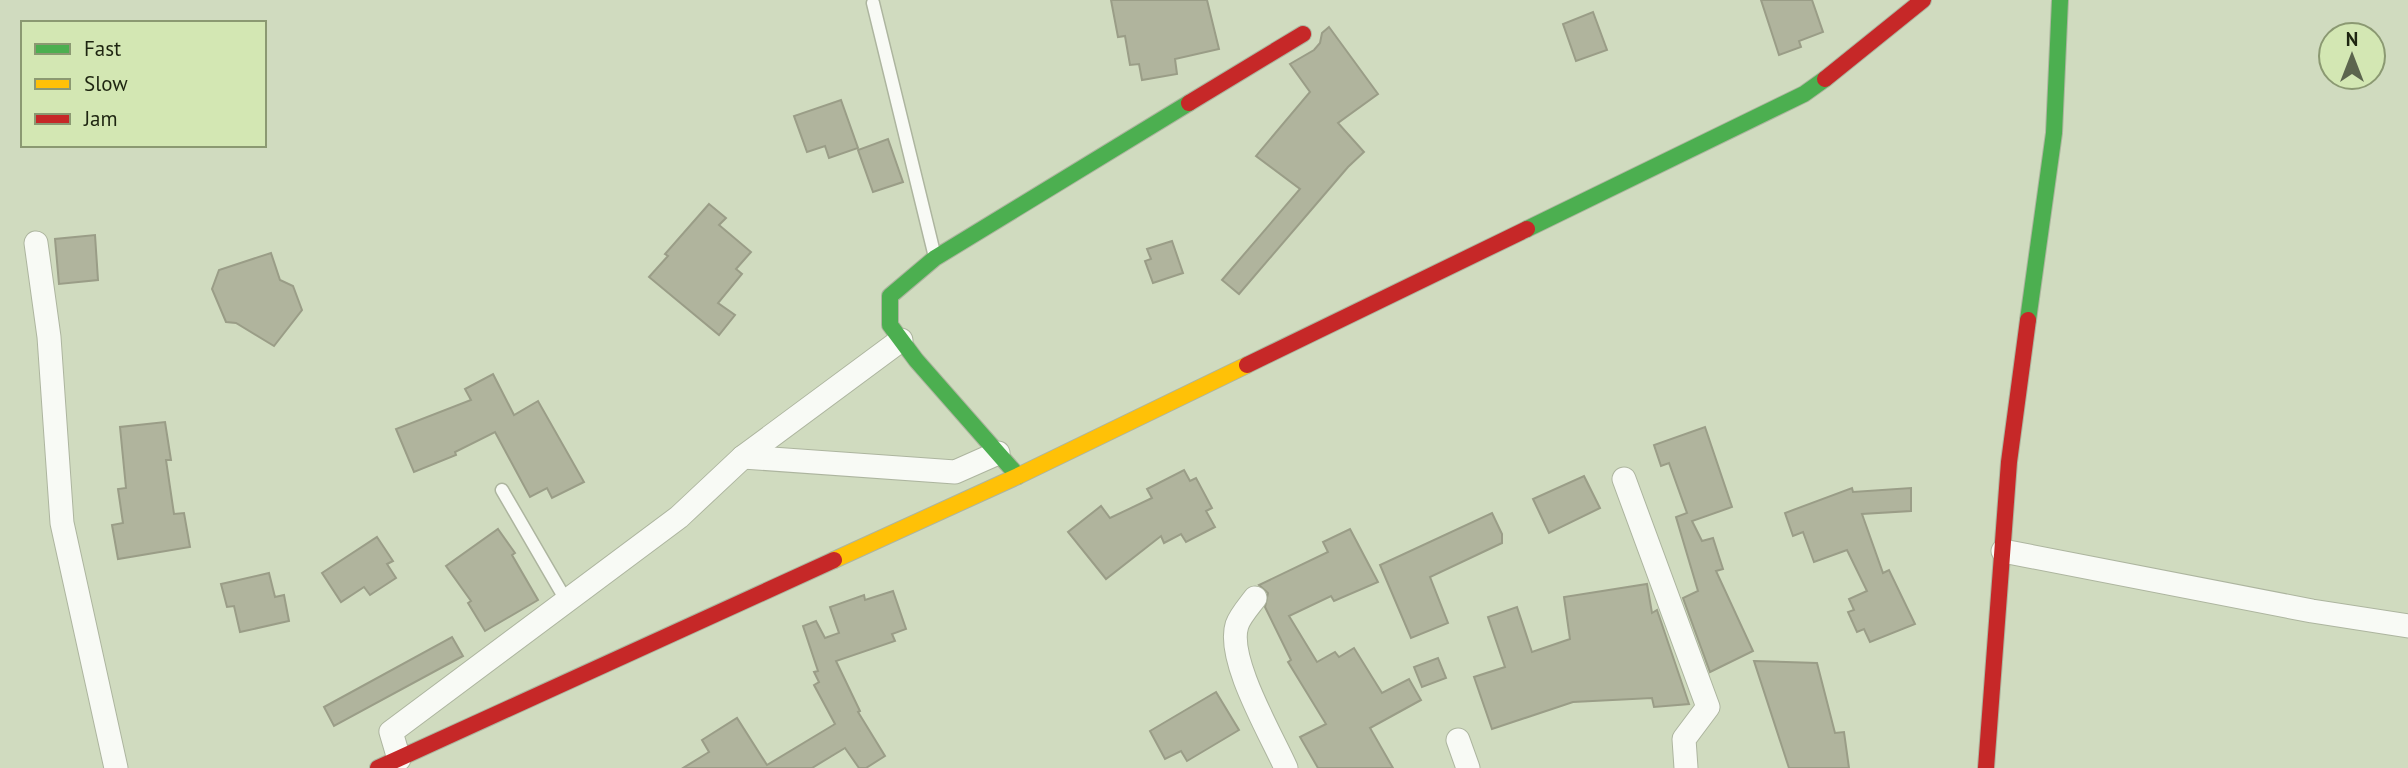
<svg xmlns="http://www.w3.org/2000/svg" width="2408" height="768" font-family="'PT Sans',sans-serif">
	<rect width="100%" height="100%" fill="#d0dbbf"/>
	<g fill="#b0b49d" stroke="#9a9d87" stroke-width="2">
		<polygon points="1111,0 1207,0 1219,49 1175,59 1177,74 1142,80 1139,64 1130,65 1125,36 1118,37"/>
		<polygon points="1761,0 1812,0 1823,32 1799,41 1801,47 1779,55"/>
		<polygon points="1593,12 1607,50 1576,61 1563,24"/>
		<polygon points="1329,27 1378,94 1338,123 1364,152 1348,167 1239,294 1222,280 1300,189 1256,156 1310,92 1290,64 1314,50 1320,43 1322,33"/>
		<polygon points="841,100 858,148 829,158 825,146 807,152 794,116"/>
		<polygon points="888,139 903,182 873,192 858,150"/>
		<polygon points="709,204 726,218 719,225 751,252 736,269 742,274 718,303 735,315 719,335 649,277 668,256 665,254"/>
		<polygon points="95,235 98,280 59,284 55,239"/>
		<polygon points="1172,241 1183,273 1153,283 1145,261 1151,259 1147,249"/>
		<polygon points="271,253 280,280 293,286 302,310 274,346 236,323 226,322 212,289 219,270"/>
		<polygon points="493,374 514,415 538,401 584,482 552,498 547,488 530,497 495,432 455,452 456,455 414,472 396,429 471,400 465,389"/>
		<polygon points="165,422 171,460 166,460 174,514 184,513 190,547 118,559 112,525 123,523 118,489 126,488 120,427"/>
		<polygon points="1705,427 1732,507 1692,521 1702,541 1713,538 1723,569 1716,571 1753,651 1710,672 1683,598 1698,591 1676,517 1687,513 1669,463 1661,466 1654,445"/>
		<polygon points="1184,470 1190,481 1196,478 1212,508 1206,511 1215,527 1186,542 1181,534 1164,543 1161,536 1106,579 1068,532 1101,506 1110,518 1152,498 1147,489"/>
		<polygon points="1584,476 1600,508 1549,533 1533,499"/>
		<polygon points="1852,488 1853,492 1911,488 1911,511 1862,514 1883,573 1889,570 1915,624 1870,642 1864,629 1857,632 1848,612 1854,610 1849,599 1867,591 1847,550 1814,562 1803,532 1793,536 1785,513"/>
		<polygon points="1492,513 1502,534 1502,543 1430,577 1448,623 1411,638 1380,565"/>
		<polygon points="498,529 515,553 512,555 538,600 485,631 468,603 471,601 446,566"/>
		<polygon points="1350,529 1378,582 1334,601 1331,596 1289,616 1317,662 1335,652 1339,657 1354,648 1382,693 1409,679 1421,700 1370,728 1393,768 1318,768 1300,737 1326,724 1288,662 1291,660 1265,607 1268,593 1259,585 1328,552 1323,542"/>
		<polygon points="377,537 393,561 387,564 396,578 370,595 364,587 341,602 322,573"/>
		<polygon points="269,573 275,597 284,595 289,621 240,632 234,606 227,607 221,584"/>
		<polygon points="1647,584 1652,613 1657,610 1689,704 1654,707 1652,698 1573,702 1492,729 1474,677 1505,667 1488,617 1517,607 1532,652 1570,639 1564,597"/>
		<polygon points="893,591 906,629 892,634 895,641 836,661 860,711 858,712 885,756 866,768 859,768 845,748 812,768 683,768 709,752 702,740 737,718 767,765 835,724 814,685 819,682 814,672 818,671 803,626 816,621 825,638 839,633 830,607 864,595 865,600"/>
		<polygon points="452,637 463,656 334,726 324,707"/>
		<polygon points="1438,658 1446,678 1422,687 1414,667"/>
		<polygon points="1754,661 1817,663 1835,733 1844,732 1849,768 1789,768"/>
		<polygon points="1216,692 1239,730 1187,761 1181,751 1165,759 1150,731"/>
	</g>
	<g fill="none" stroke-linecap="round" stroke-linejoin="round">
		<g stroke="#adb59f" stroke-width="15">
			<g id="lane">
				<polyline points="873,3 935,257"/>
				<polyline points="502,490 567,602"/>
			</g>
		</g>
		<g stroke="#adb59f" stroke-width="25">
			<g id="street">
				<polyline points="36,243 49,337 62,523 116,768"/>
				<polyline points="743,457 955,472 998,453"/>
				<polyline points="1624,479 1708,707 1684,739 1686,768"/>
				<polyline points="2003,551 2312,611 2408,626"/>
				<path d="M1255 598C1249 606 1240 616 1237 625 1226 659 1272 736 1286 768"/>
				<polyline points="1458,740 1468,768"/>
				<polyline points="399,759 391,732 679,517 743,457 901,340"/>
			</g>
		</g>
		<g stroke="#adb59f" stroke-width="18">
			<g id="fast">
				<polyline points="1527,229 1804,94 1825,79"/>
				<polyline points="2028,320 2054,133 2060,0"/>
				<polyline points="1018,476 916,360 890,325 890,296 935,258 1189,103"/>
			</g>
		</g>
		<g stroke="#adb59f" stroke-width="18">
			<polyline id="slow" points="834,560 1018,476 1247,365"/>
		</g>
		<g stroke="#adb59f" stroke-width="18">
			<g id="jam">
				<polyline points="1825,79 1923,0"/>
				<polyline points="1189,103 1303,34"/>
				<polyline points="1247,365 1527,229"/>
				<polyline points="378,768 834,560"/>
				<polyline points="1986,768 2009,462 2028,320"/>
			</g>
		</g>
		<use href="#lane" stroke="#f8faf5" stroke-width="12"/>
		<use href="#street" stroke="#f8faf5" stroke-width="23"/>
		<use href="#fast" stroke="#4caf50" stroke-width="16"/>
		<use href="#slow" stroke="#ffc107" stroke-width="16"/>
		<use href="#jam" stroke="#c62828" stroke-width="16"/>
	</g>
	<rect x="21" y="21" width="245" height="126" fill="#d3e7b3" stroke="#8b9972" stroke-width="2"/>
	<rect x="35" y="44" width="35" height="10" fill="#4caf50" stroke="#8b9972" stroke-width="2"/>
	<text x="84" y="56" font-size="21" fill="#1e2511">Fast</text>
	<rect x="35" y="79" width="35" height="10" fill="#ffc107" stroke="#8b9972" stroke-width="2"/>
	<text x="84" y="91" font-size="21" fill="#1e2511">Slow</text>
	<rect x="35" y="114" width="35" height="10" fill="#c62828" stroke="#8b9972" stroke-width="2"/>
	<text x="84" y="126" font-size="21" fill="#1e2511">Jam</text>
	<g transform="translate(2352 56)"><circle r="33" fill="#d3e7b3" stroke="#8b9972" stroke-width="2"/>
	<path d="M0-5L12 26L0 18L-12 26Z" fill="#5c654e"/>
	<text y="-10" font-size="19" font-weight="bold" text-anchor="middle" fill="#1e2511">N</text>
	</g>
</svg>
